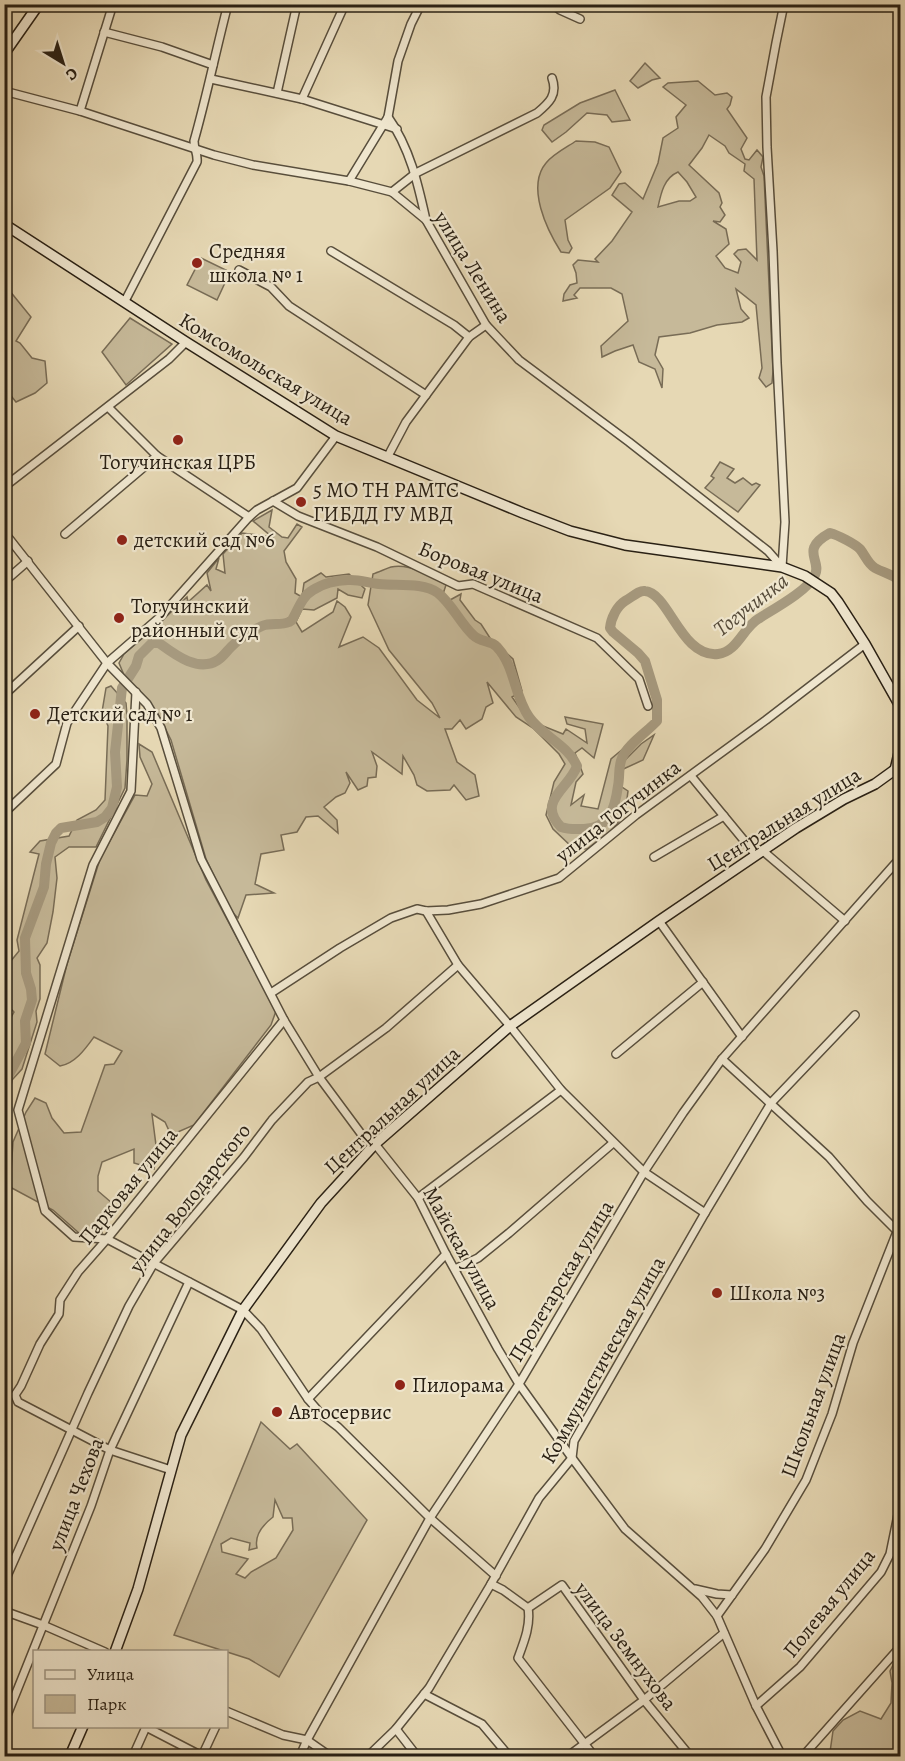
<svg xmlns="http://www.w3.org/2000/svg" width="905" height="1761" font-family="Alegreya,serif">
	<rect width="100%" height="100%" fill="#e6d8b4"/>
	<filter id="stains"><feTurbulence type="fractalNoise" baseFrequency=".00333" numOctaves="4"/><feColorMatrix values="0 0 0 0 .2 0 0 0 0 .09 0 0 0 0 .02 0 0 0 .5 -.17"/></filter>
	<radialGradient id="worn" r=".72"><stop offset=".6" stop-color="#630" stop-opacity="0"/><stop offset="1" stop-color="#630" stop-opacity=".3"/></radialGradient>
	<g fill="#c6b999" stroke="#786c56" stroke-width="1.5" fill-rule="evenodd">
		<polygon points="645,63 660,78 652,80 638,88 630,81"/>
		<path d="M698 81 715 95 727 93 732 97 730 105 727 109 747 138 741 149 745 159 749 160 757 150 763 157 761 167 764 176 773 371 772 383 766 387 759 378 762 368 756 305 736 289 741 309 749 318 742 322 717 325 690 333 659 337 655 355 663 369 662 388 655 369 639 362 633 345 615 351 602 357 601 346 628 321 622 294 611 288H580L574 295 577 298 563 301 564 294 570 285 577 283 576 273 573 265 578 260 598 262 595 259 612 241 632 212 612 195 619 184 625 183 643 199 658 163 663 138 678 128 676 117 686 105 663 87 668 83ZM709 135 725 146 729 153 745 164 744 171 754 179 757 260 746 249 738 250 734 254 741 262 738 273 725 268 716 256 729 244 726 229 713 221 720 222 725 215 720 207 722 203 719 193 689 165 702 148ZM678 172 687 182 696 197 690 201H679L658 207C661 193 664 178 678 172Z"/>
		<polygon points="615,90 630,120 612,122 607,115 587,113 566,132 552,142 542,130 544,125 580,103"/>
		<path d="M576 141 595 142 609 147 621 172 610 188 565 220 568 240 572 248 569 253 561 252C547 230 526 187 546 163 553 154 567 147 576 141Z"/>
		<polygon points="201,258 230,272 217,300 187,285"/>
		<polygon points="10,273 5,285 31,317 16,341 20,343 32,358 45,361 47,383 35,393 16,402 8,392 5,394 4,276"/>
		<polygon points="130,318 172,344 126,385 102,352"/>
		<polygon points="720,462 734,469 727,478 735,483 743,478 752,485 756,483 760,485 738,512 705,488 714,478 711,476"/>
		<path d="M272 510 269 527 282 537 288 538 297 524 302 527 284 551 286 562 296 579 295 593 302 597 304 583 321 573 326 577 349 574 365 589 362 598 348 595 338 589 337 598 314 610 302 609 296 622 302 632 333 612 337 601 345 607 351 617 339 647 363 637 379 648 417 700 440 718 432 703 389 650 368 605 373 574C379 572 385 569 391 567 408 563 433 575 446 585L443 594 450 600 461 594 460 600 475 620 481 624 490 638 513 659 522 691 512 697 528 720 563 734 566 729 587 743 585 729 567 724 565 717 603 724 594 758 582 748 575 753 583 774 576 782 571 805 584 795 581 806 598 809 611 759 624 748 618 763 624 761 641 744 654 735 643 760 619 771 622 787 628 791 625 814 611 831 587 849 573 848 553 829 546 815 554 782 565 764 559 754 533 728 516 717 487 682 493 703 486 707 482 719 466 729 460 720 452 729H445L457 762 475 775 479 796 466 800 454 785 450 790 427 791 417 785 414 775 403 756 402 774 372 752 377 766 376 777 368 778 367 786 358 790 346 772 350 783 345 793 336 797 324 807 337 820 338 833 318 816 306 817 297 832 281 835 284 850 261 854 255 884 274 893 246 895 238 918 230 910 206 859 171 740 157 712 124 675 119 663 124 654 152 630 187 597 188 602 207 585 211 591 207 573 219 558 216 569 225 573 223 554 242 533 272 537 253 521Z"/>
		<polygon points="111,686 126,703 127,715 127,760 125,788 96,847 69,847 55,857 57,878 53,912 47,943 37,958 40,965 40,999 36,1011 37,1022 22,1069 12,1080 8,1105 5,1110 5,1028 14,1012 5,1002 5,963 10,962 19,951 17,940 39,854 30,852 40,841 69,836 77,820 96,810 105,800 108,726 102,712 106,688"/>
		<path d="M139 744 152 752 206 880 276 1011 271 1025 194 1125 171 1135 165 1122 152 1114 157 1153 154 1169 134 1163V1149L102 1162 98 1176V1191L112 1203 101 1218 102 1234 79 1233 53 1210 10 1187 13 1142 26 1112 35 1098 46 1103 52 1118 64 1133 81 1132 105 1065 114 1064 122 1051 94 1037C86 1048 75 1064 60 1066L45 1054 67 964 100 859 135 795 147 796 152 784 140 757Z"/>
		<path d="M261 1422 290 1449 297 1444 367 1520 279 1677 249 1659 174 1635ZM275 1500 283 1518H292L293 1530 276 1558 251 1572 245 1578 236 1574 248 1559 222 1552 221 1544 231 1538 250 1543 249 1550 257 1548C254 1535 264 1524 273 1517Z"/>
		<polygon points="900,1658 900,1756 834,1756 830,1752 833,1731 843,1720 860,1711 881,1719 891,1703 892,1683 890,1671 896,1659"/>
	</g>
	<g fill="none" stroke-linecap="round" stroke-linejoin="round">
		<path stroke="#a6997e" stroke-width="10" d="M4 1084 26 1043 25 1021 32 1000 31 989 26 973 25 938 44 887 46 864 51 843 56 833 61 828 97 822 105 817 112 808 117 787 115 752 122 688 136 666 139 656 152 643H159C174 654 198 673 218 660 223 657 227 651 231 647 240 638 251 631 262 626 271 622 280 626 289 622L292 620C298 610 302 596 313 590 322 584 336 580 348 580 358 579 369 583 379 584 397 586 423 582 438 593 452 604 460 623 473 635 481 643 491 640 497 647 515 666 514 696 529 717 542 736 567 744 577 766 569 789 536 801 561 827 570 830 576 829 584 829 610 828 615 808 618 786 620 777 618 767 622 758 627 745 647 732 657 721V700L645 661 638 653 613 632 610 628C611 618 617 606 625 601 631 598 639 590 645 591 669 593 681 658 718 654 737 652 743 628 758 619 772 610 809 590 815 575 822 560 799 550 830 533 838 535 855 544 860 549 865 555 868 564 875 568 884 573 892 574 900 581"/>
		<g stroke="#584e3c" stroke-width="10">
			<g id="minor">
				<polyline points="552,4 560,10 580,19"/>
				<polyline points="104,32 162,47 213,65"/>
				<polyline points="211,79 302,99 397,129"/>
				<polyline points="4,91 80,111 214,155 253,165 349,181 392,192 426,220 486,325 519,360 629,442 768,551 782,567"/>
				<polyline points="277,93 297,4"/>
				<polyline points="302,99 345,4"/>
				<polyline points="80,111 113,4"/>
				<path d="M388 117C410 148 418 184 426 220"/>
				<polyline points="349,181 388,117 398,61 411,24 421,4"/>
				<path d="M392 192 416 173 537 113C549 103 558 95 552 78"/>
				<polyline points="331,251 454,325 469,337"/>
				<polyline points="239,270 271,287 289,306 426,395"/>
				<path d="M125 301 197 162C198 154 194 149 194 141 207 95 216 50 228 4"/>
				<polyline points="108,407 157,456 249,517"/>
				<polyline points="388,456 406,422 469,337 486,325"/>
				<polyline points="4,487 169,359 186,342"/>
				<polyline points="273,501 298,516 377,547 458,586 473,584 597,638 639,679 648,706"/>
				<polyline points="4,532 107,663 147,704 161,728 201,859 284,1020 319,1077 362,1135 375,1144 418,1198 446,1254 498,1349 519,1384 572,1458 625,1529 702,1597 717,1616 756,1706 782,1756"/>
				<polyline points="65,534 157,456"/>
				<polyline points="782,567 785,522 777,363 773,251 767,147 766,97 776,43 784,4"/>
				<polyline points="4,582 28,561"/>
				<polyline points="136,692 131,791 93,865 18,1110 45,1211 74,1237 107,1239 243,1310 261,1329 308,1399 321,1414 338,1427 430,1518 496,1576"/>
				<polyline points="4,695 79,626"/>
				<polyline points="691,776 756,855"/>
				<polyline points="4,813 56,764 67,723 107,663 160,617 249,517 257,510 297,488 336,436"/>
				<polyline points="763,851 845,921"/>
				<polyline points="654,857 724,816"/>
				<polyline points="426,911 458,965 510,1026 561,1090 644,1172 705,1213"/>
				<polyline points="659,921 742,1037"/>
				<polyline points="271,993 340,948 391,918 417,909 426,911 448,910 481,904 559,878 636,815 766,720 865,644"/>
				<polyline points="616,1054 703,982"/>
				<polyline points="722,1059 829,1157 867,1201 898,1232 900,1232"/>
				<polyline points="418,1198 561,1090"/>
				<polyline points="455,1269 478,1258 509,1233 613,1143"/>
				<polyline points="308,1399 446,1254"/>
				<polyline points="171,1470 110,1450 18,1402 15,1395 21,1386 40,1344 59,1314 60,1300 78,1272 107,1239 284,1020"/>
				<polyline points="4,1583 88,1393 129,1306 154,1263 244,1157 272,1120 308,1082 319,1077 386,1028 458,965"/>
				<path d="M491 1584 503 1590 528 1608C531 1625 524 1642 518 1658L594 1756"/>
				<polyline points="695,1589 717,1594 732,1595"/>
				<polyline points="528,1608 562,1585 644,1700 690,1756"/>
				<polyline points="4,1611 43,1625 105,1652"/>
				<polyline points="717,1616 765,1549 806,1480 832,1414 853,1343 900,1224"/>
				<polyline points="424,1694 482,1724 509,1756"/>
				<polyline points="756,1706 800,1667 881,1572 890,1554 900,1505"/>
				<polyline points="226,1711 283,1735 307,1740 330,1756"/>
				<polyline points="4,1723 91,1506 110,1450 189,1282"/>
				<polyline points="396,1729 417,1756"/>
				<polyline points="133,1756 146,1727 202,1756"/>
				<polyline points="202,1756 216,1726"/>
				<polyline points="300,1756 307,1740 430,1518 519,1384 644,1172 683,1113 722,1059 900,858"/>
				<polyline points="368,1756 396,1729 429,1688 491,1584 539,1498 572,1458 574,1441 705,1213 771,1103 855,1015"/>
				<polyline points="568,1756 644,1700 724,1633"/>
				<polyline points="803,1756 900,1647"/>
			</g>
		</g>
		<g stroke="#292014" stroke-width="12">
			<g id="secondary">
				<polyline points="4,54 39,4"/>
				<polyline points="4,224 186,342 336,436 523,513 570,531 625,545 782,567 805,576 831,593 838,602 865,644 900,706"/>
				<polyline points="895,770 900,749"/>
				<polyline points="115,1652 138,1589 181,1435 243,1310 321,1203 375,1144 510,1026 659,921 796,828 844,799 875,784 900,766"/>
				<polyline points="70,1756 83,1726"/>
			</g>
		</g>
		<use href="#minor" stroke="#efe6ce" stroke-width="7"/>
		<use href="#secondary" stroke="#efe6ce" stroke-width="9"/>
	</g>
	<g fill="#8f2418" stroke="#efe6ce" stroke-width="2">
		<circle cx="197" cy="263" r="6"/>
		<circle cx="178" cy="440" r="6"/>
		<circle cx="301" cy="502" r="6"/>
		<circle cx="122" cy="540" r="6"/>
		<circle cx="119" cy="618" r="6"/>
		<circle cx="35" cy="714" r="6"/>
		<circle cx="717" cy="1293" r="6"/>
		<circle cx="400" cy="1385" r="6"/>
		<circle cx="277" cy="1412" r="6"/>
	</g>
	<g text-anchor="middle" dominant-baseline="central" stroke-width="4.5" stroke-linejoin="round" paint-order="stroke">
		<g font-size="21" fill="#292014" stroke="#efe6ce" text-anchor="start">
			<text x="209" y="251">Средняя<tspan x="209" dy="24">школа № 1</tspan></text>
			<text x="178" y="462" text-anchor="middle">Тогучинская ЦРБ</text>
			<text x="313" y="490">5 МО ТН РАМТС<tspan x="313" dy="24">ГИБДД ГУ МВД</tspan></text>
			<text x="134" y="540">детский сад №6</text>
			<text x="131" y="606">Тогучинский<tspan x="131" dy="24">районный суд</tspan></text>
			<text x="47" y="714">Детский сад № 1</text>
			<text x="729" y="1293">Школа №3</text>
			<text x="412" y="1385">Пилорама</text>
			<text x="289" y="1412">Автосервис</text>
		</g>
		<g font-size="21" fill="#292014" stroke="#efe6ce">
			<text transform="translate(473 267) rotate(58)">улица Ленина</text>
			<text transform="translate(266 369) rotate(31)">Комсомольская улица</text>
			<text transform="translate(481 572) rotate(22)">Боровая улица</text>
			<text transform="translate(618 811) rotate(-38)">улица Тогучинка</text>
			<text transform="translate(784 819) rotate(-32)">Центральная улица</text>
			<text transform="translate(392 1110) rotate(-43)">Центральная улица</text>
			<text transform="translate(128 1186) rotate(-51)">Парковая улица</text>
			<text transform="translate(190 1198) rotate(-52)">улица Володарского</text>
			<text transform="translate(462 1248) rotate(61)">Майская улица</text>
			<text transform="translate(561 1281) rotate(-59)">Пролетарская улица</text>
			<text transform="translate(603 1360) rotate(-61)">Коммунистическая улица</text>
			<text transform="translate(813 1405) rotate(-70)">Школьная улица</text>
			<text transform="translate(76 1494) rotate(-69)">улица Чехова</text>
			<text transform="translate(829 1603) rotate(-51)">Полевая улица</text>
			<text transform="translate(626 1646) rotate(53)">улица Земнухова</text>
		</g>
		<g font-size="22" font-style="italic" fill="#554a39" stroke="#efe6ce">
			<text transform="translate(751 605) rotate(-38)">Тогучинка</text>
		</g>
	</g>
	<rect width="905" height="1761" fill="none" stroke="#e6d8b4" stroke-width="24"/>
	<rect x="6" y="6" width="893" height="1749" fill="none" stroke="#292014" stroke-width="3"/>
	<rect x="12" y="12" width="881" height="1737" fill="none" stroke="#292014" stroke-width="1.5"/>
	<rect x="33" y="1650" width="195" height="78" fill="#efe6ce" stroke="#a09784" stroke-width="1.5"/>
	<rect x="45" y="1670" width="30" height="9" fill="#efe6ce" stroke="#a09784" stroke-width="1.5"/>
	<text x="87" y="1680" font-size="18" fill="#292014">Улица</text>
	<rect x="45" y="1695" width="30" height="18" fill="#c6b999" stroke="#a09784" stroke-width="1.5"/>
	<text x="87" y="1710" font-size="18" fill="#292014">Парк</text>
	<g transform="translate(63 63) rotate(142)" stroke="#efe6ce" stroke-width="4.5" paint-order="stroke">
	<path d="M0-4.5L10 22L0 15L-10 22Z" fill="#292014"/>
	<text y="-9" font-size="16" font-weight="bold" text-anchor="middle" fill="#292014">С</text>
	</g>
	<rect width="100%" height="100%" filter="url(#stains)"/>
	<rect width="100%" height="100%" fill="url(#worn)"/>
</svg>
